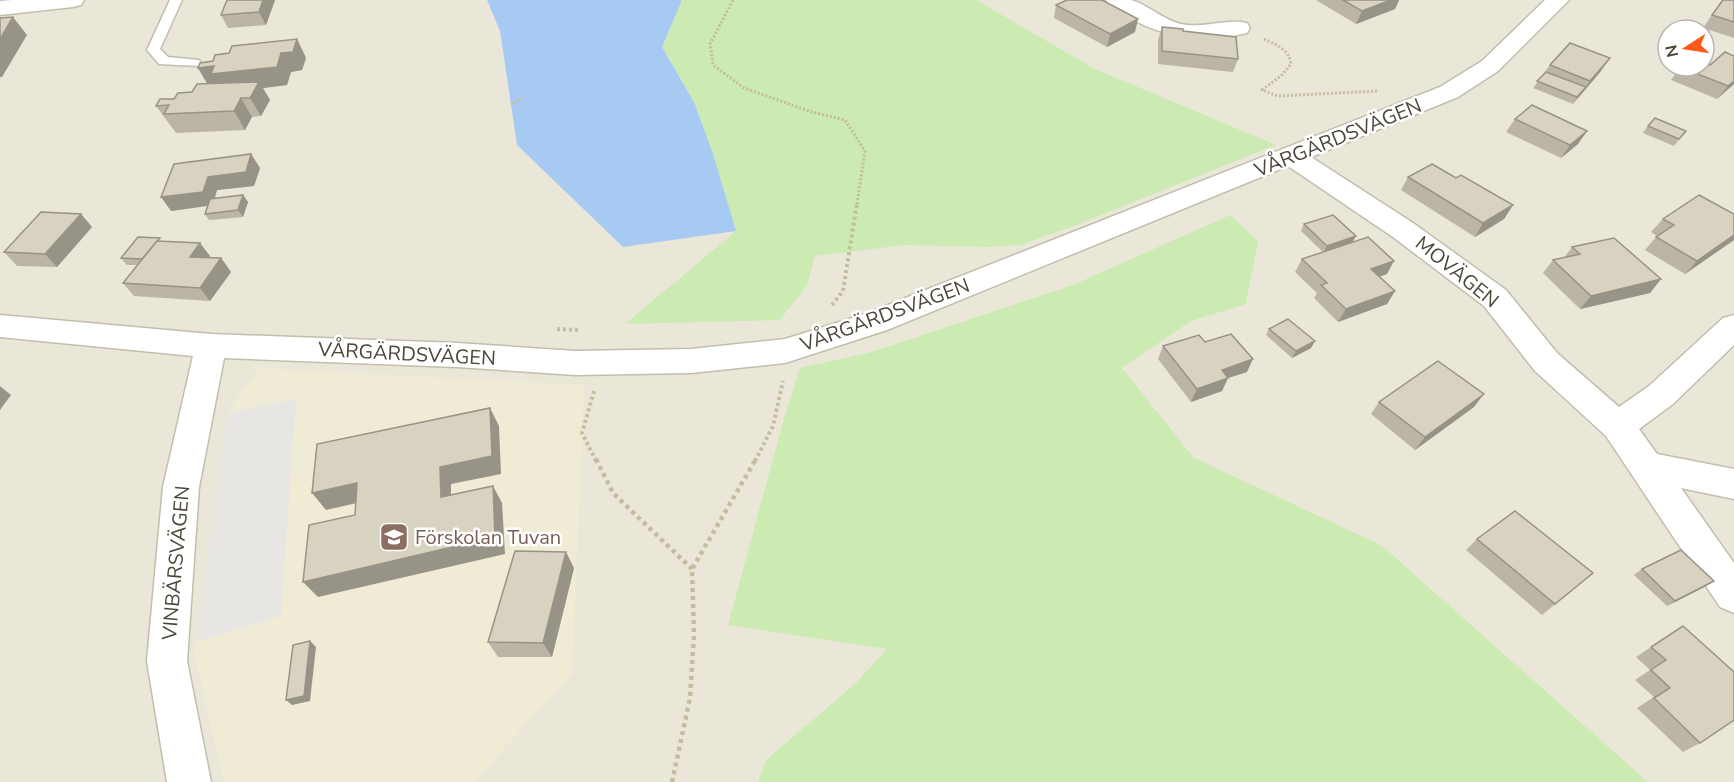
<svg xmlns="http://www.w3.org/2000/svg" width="1734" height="782" font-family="'Nunito Sans',sans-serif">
	<rect width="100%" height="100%" fill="#f6f4eb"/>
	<path fill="#eae7d9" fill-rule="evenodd" d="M0 0H487L500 31 517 145 694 102 662 47 682 0H1734V782H0ZM1668 30H1704V66H1668Z"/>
	<polygon fill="#efebd5" points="259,368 584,385 572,673 474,782 224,782 194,652 227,413"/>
	<g fill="#cbebb3">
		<polygon points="682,0 976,0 1095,69 1276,145 1071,227 1020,245 986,247 905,245 815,256 807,285 780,320 625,324 736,231 694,102 662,47"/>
		<polygon points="1230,215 1258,241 1246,304 1191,321 1122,368 1194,458 1381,545 1648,782 758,782 766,760 856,683 887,649 728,625 782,426 800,368 872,352 1073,285"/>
	</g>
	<polygon fill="#e8e6e2" points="296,399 281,616 196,642 227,413"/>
	<polygon fill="#a7caf3" points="487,0 682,0 662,47 694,102 713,154 736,231 623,247 517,145 500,31"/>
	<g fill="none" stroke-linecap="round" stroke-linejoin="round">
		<g stroke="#c2bead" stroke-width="3">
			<polygon id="lane" points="170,0 182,0 160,49 168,57 199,60 201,63 199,66 159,64 147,50"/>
		</g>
		<g stroke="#c2bead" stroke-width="3">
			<g id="street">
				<polygon points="12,0 84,0 81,5 73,7 0,15 0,1"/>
				<path d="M1106 0C1114 0 1122 0 1130 0 1144 2 1163 20 1181 24 1203 29 1226 18 1247 23L1250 28 1247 33C1205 43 1166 39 1128 17 1120 12 1111 8 1106 0Z"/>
				<polygon points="1545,0 1569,0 1498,71 1458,97 1311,157 1413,223 1506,290 1557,353 1619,407 1649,386 1723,318 1734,315 1734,345 1673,404 1639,429 1657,454 1734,469 1734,499 1681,488 1734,563 1734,613 1720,607 1606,436 1535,371 1484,306 1393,237 1288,166 887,330 785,363 691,373 575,375 457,367 224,358 199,487 187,661 211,782 167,782 147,661 163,487 193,356 0,337 0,315 211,334 457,343 575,351 691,349 785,339 865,314 1440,87 1482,61"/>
			</g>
		</g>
		<g stroke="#c4bc9e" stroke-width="3" stroke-dasharray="2 2" stroke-linecap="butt">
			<polyline points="733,0 710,44 713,65 744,88 812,112 845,120 865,151 857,204"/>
			<path d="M1264 39C1275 44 1290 50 1291 64L1282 75 1262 90 1278 96 1377 91"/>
			<polyline points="511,104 524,98"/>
		</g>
		<g stroke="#c4bc9e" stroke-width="4" stroke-dasharray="3 3" stroke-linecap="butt">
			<polyline points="832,305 843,291 857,203"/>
			<polyline points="557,329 580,330"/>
			<polyline points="594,391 582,433 596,461"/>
			<polyline points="755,461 773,426 783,381"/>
		</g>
		<g stroke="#c4bc9e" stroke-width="4.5" stroke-dasharray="4 4" stroke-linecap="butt">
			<polyline points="596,459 613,493 692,569"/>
			<polyline points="672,782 690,698 694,635 692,569 756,459"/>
		</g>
		<use href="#lane" fill="#fff" fill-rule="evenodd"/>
		<use href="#street" fill="#fff" fill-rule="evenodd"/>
	</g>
	<g fill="#bab5a5">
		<polygon points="275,0 266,25 228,28 221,15"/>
		<polygon points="1316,0 1399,0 1395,9 1356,24"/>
		<polygon points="1722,0 1734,0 1734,38 1703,28"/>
		<polygon points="1056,5 1135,32 1107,47 1054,18"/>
		<polygon points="1162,27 1183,31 1238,59 1233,72 1158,64 1158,40"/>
		<polygon points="297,39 306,58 302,70 291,72 287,85 263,88 270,100 261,116 252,117 245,130 176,133 156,106 192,92 208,84 198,68 229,53"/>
		<polygon points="1550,65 1601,71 1573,104 1533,88"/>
		<polygon points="1710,65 1734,84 1717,99 1671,80 1681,66"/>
		<polygon points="1515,119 1587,131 1578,144 1561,158 1506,132"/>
		<polygon points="1648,126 1686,131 1674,146 1643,133"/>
		<polygon points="251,154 260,168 254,186 217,190 215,199 243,195 248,202 243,217 209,220 205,214 208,206 171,211"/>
		<polygon points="1408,177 1456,178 1513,205 1504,219 1475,237 1401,190"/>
		<polygon points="81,214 92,227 57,267 17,266 4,252"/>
		<polygon points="1734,214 1734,240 1685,274 1645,250 1657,236 1651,232 1663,219"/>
		<polygon points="1304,224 1356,236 1353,241 1387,274 1379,277 1395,291 1387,304 1338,322 1314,298 1317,293 1295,272 1302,259 1323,252 1301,231"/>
		<polygon points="163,241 210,256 209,258 221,258 231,272 210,301 134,296 123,283 137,265 127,265 121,258"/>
		<polygon points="1572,247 1661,279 1650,293 1580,309 1543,273 1553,260 1564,258"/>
		<polygon points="1269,329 1311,348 1292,358 1266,335"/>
		<polygon points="1205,342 1247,372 1228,378 1222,391 1191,402 1158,359 1163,346"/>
		<polygon points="1379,402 1474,407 1415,450 1371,414"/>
		<polygon points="1477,539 1593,573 1542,615 1466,550"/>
		<polygon points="574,568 552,657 498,657 488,642"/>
		<polygon points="1642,569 1706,586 1667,606 1634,575"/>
		<polygon points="1683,626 1700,743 1683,752 1637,708 1654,697 1635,680 1650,670 1636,657"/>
	</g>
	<g fill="#979386">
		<polygon points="263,0 275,0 266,25 259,12"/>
		<polygon points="1391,0 1399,0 1395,9 1356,24 1362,11"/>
		<polygon points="13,17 27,35 2,77 0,77 0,39"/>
		<polygon points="1138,19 1135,32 1107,47 1110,34"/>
		<polygon points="297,39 306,58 302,70 291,72 287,85 263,88 270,100 261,116 250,98 209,87 198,68 281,53"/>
		<polygon points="1610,58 1601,71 1573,104 1590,81"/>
		<polygon points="1734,81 1734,84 1717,99 1728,86"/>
		<polygon points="241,98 252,117 245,130 234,111"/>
		<polygon points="1587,131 1578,144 1561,158 1570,145"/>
		<polygon points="251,154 260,168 254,186 217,190 212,205 171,211 161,197 208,177"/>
		<polygon points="243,195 248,202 243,217 238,210"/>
		<polygon points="1513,205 1504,219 1475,237 1483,223"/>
		<polygon points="81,214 92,227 57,267 45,254"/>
		<polygon points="1734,235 1734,240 1685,274 1697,261"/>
		<polygon points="1356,236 1352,243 1324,252 1327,246"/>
		<polygon points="200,243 210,256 199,270 190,257"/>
		<polygon points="221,258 231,272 210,301 200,288"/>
		<polygon points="1394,261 1387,274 1363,282 1371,269"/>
		<polygon points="1661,279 1650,293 1580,309 1591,296"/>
		<polygon points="1395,291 1387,304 1338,322 1346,309"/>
		<polygon points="1315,341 1311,348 1292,358 1296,351"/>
		<polygon points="1253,359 1247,372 1228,378 1222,391 1191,402 1197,389 1222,370"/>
		<polygon points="0,386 11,395 0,410"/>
		<polygon points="1484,394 1474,407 1415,450 1425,437"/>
		<polygon points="490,408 499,426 501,474 451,484 451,514 441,497 440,467"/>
		<polygon points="357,483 370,500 326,510 312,493"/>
		<polygon points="493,486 502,503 505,554 318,597 303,582"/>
		<polygon points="566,552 574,568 552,657 543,643"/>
		<polygon points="1714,581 1706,586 1667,606 1675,601"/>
		<polygon points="310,641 316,647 310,701 292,705 286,700"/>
	</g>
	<g fill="#d8d2c0" stroke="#979386" stroke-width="1.5">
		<polygon points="227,0 263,0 259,12 221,15"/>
		<polygon points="1067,0 1102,0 1138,19 1110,34 1056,5"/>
		<polygon points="1343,0 1391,0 1362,11"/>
		<polygon points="1723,0 1734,0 1734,22 1712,15"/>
		<polygon points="13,17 0,39 0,18"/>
		<polygon points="1162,27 1183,29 1183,31 1236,37 1238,59 1162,51"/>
		<polygon points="297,39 293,52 281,53 277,67 211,74 214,66 198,68 200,63 213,61 215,55 229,53 232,46"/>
		<polygon points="1570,43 1610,58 1590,81 1550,65"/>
		<polygon points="1725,52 1734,56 1734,81 1728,86 1680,67 1704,66 1704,62 1710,65"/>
		<polygon points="1546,72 1586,87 1577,97 1537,81"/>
		<polygon points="259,82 250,98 241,98 234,111 164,114 169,105 156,106 160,99 174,99 178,93 192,92 197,84"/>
		<polygon points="1532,105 1587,131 1570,145 1515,119"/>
		<polygon points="1655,118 1686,131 1679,139 1648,126"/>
		<polygon points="251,154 246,172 208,177 203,192 161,197 174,164"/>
		<polygon points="1432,164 1456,178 1461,175 1513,205 1483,223 1408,177"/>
		<polygon points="243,195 238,210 205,214 210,199"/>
		<polygon points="1699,195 1734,214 1734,235 1697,261 1656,237 1674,225 1663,219"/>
		<polygon points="41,212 81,214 45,254 4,252"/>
		<polygon points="1333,215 1356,236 1327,246 1304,224"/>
		<polygon points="138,237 160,238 142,259 121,258"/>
		<polygon points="1368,237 1394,261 1371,269 1395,291 1346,309 1321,285 1327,283 1302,259"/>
		<polygon points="1614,238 1661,279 1591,296 1553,260 1580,254 1572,247"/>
		<polygon points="157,241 200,243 190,257 221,258 200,288 123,283"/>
		<polygon points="1288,319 1315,341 1296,351 1269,329"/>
		<polygon points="1231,334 1253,359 1222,370 1228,378 1197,389 1163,346 1199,335 1205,342"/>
		<polygon points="1438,361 1484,394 1425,437 1379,402"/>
		<polygon points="490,408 492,456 440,467 441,497 493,486 495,537 303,582 309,525 355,515 357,483 312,493 317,444"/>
		<polygon points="1515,511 1593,573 1555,604 1477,539"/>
		<polygon points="1681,550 1714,581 1675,601 1642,569"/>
		<polygon points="515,551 566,552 543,643 488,642"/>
		<polygon points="1683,626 1734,672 1734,720 1700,743 1654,698 1670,688 1651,670 1666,660 1651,647"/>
		<polygon points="310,641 304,696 286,700 293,645"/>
	</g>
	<defs>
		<g id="school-square" transform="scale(1.5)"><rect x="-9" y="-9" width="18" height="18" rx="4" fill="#8d6e63" stroke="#fff"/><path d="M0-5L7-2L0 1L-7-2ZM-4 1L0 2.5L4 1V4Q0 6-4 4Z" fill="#fff"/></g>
	</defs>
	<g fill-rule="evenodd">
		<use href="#school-square" x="394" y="537"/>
	</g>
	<g text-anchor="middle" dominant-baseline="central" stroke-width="5" stroke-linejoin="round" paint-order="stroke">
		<g font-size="20" fill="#4b4638" stroke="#fff">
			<text transform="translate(1338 138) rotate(-22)">VÅRGÄRDSVÄGEN</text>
			<text transform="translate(1457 272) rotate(39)">MOVÄGEN</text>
			<text transform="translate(885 315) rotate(-20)">VÅRGÄRDSVÄGEN</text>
			<text transform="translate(407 354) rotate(3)">VÅRGÄRDSVÄGEN</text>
			<text transform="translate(176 563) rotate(-85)">VINBÄRSVÄGEN</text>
		</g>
		<g font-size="20" fill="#785e54" stroke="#fff" text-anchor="start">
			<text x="415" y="537">Förskolan Tuvan</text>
		</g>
	</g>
	<g transform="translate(1686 48) rotate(258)"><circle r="28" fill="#ffffff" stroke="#b7b5af" stroke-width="1.5"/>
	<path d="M0-4.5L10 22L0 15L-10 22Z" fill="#ff5919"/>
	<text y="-9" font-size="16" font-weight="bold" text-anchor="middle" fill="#4b4638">N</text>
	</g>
</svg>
